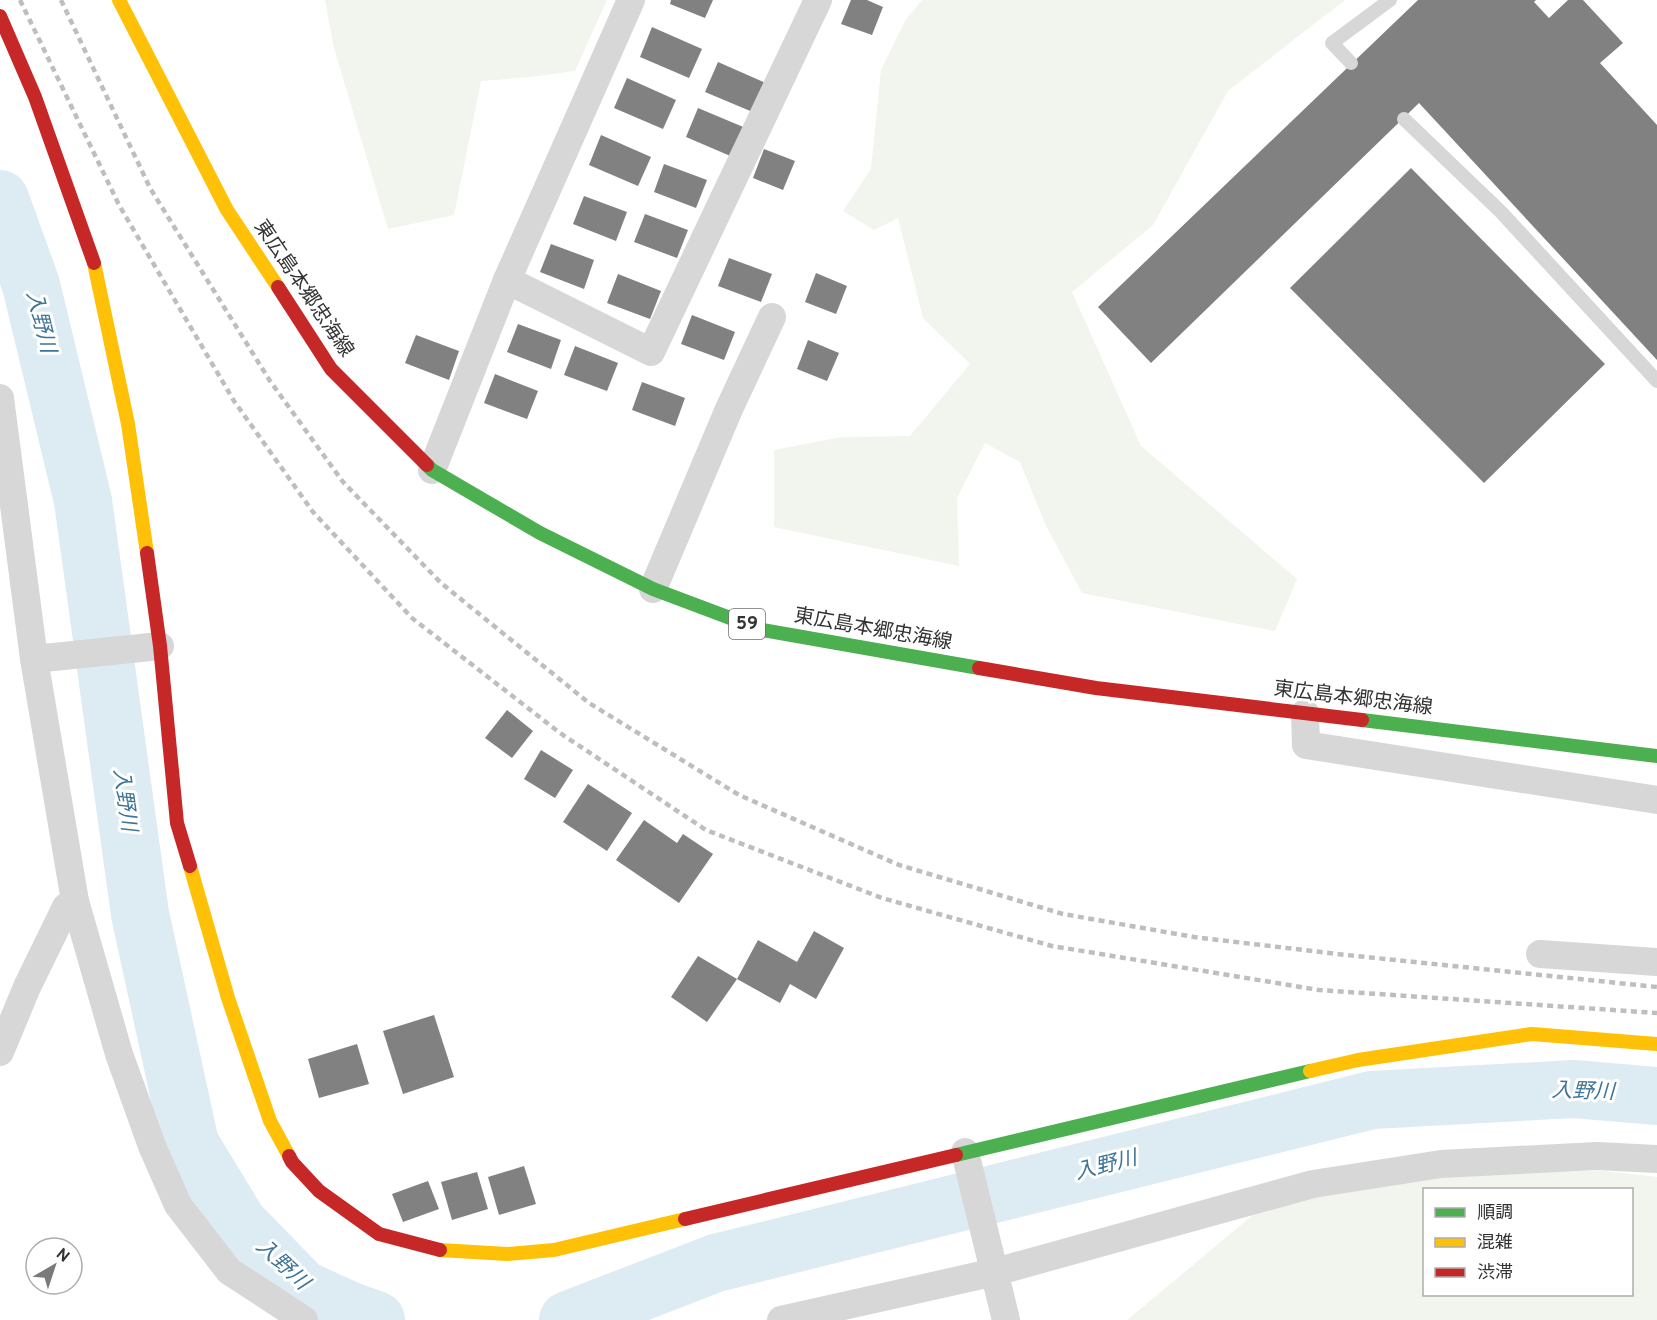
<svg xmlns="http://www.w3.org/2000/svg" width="1657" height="1320" font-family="Overpass,'Noto Sans JP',sans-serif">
	<rect width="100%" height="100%" fill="#fff"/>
	<g fill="#f1f5ed" fill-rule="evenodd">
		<polygon points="325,0 607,0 575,71 531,77 481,81 454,215 388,229 334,48"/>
		<polygon points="922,0 1345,0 1228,91 1153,225 1072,292 1141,446 1297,579 1275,631 1082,593 1046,526 1020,462 985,443 957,498 959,566 774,527 774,450 842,437 910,436 970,364 923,318 898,218 874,230 843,211 871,169 881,70 905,21"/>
		<path d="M1605 1171 1657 1177V1320H1127L1302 1174ZM1424 1190H1632V1294H1424Z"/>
	</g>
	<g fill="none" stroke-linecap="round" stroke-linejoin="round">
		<g stroke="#ddebf3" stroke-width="58">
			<polyline points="0,199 31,285 83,501 140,914 190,1144 238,1223 302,1289 348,1310 376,1320"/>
			<polyline points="568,1320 716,1263 1372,1100 1574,1089 1657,1096"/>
		</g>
	</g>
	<g fill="#818181">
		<polygon points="671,0 713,0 705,18 670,4"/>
		<polygon points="851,0 867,0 883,7 872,35 841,24"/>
		<polygon points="1418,0 1536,0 1534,2 1549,18 1568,0 1583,0 1623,43 1600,63 1657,125 1657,360 1419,103 1151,363 1098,307"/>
		<polygon points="652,27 702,49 689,78 640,57"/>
		<polygon points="718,62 768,84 755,113 705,92"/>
		<polygon points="627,78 676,100 663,129 614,108"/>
		<polygon points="698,108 748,129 735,158 686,137"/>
		<polygon points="601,135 651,157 638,186 589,165"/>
		<polygon points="764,149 795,161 783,190 753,178"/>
		<polygon points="664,164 707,180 696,208 654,192"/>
		<polygon points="1411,168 1605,364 1484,483 1290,288"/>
		<polygon points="584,196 627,212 616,241 573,224"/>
		<polygon points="645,214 688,230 677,258 634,242"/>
		<polygon points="551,244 594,260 584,289 540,272"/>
		<polygon points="729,258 772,274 761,302 718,286"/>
		<polygon points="816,273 847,286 836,314 805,302"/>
		<polygon points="618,274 661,291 650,319 607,303"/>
		<polygon points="692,315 735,332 724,360 681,344"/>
		<polygon points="518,324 561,340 551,369 507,352"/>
		<polygon points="416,335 459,351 449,380 405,363"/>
		<polygon points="808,340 839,353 827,381 797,369"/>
		<polygon points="575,346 618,363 607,391 564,375"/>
		<polygon points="495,374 538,391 527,419 484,403"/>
		<polygon points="642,382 685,398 675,426 632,410"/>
		<polygon points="507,710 533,731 512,758 485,738"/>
		<polygon points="541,750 573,770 555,798 524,779"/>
		<polygon points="588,784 632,813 607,851 563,822"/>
		<polygon points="644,820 677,843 683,834 713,854 679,903 616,860"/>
		<polygon points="814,931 844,948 816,999 790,984 780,1003 737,979 758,940 797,962"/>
		<polygon points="698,956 737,979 707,1022 671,997"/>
		<polygon points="434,1015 454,1077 403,1094 383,1031"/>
		<polygon points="357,1044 369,1084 319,1098 308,1059"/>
		<polygon points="524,1166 536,1204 499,1215 488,1177"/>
		<polygon points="477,1172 488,1209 452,1220 441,1182"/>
		<polygon points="428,1181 439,1209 403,1222 392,1194"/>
	</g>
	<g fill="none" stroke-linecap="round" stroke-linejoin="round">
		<g stroke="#d7d7d7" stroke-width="14">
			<polyline points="1351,63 1332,43 1390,0"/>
			<polyline points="1404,119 1501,212 1657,381"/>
		</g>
		<g stroke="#d7d7d7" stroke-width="28">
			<polyline points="507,280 651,352 818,0"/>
			<polyline points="0,398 34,659 75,901 119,1054 152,1146 178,1205 229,1271 304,1320"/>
			<polyline points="432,470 507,280 631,0"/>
			<polyline points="653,589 729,409 772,317"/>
			<polyline points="34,659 160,646"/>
			<polyline points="1305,713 1306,745 1657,800"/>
			<polyline points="1540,954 1657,962"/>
			<polyline points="0,1052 27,987 66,907 75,901"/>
			<polyline points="965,1152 1006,1320"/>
			<polyline points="781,1320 995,1272 1313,1184 1441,1164 1597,1156 1657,1159"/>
		</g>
		<g stroke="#4caf50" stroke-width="14">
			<polyline points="427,465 432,470 540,533 653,589 762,630 979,668"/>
			<polyline points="1362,720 1657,756"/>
			<polyline points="956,1155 1310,1071"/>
		</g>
		<g stroke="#ffc107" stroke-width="14">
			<polyline points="119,0 227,210 278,287"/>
			<polyline points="94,263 128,424 147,553"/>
			<polyline points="190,866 228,998 270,1121 289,1156"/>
			<polyline points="1310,1071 1358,1060 1532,1034 1657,1044"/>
			<polyline points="440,1250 507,1254 554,1250 685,1219"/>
		</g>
		<g stroke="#c62828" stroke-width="14">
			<polyline points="0,16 35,97 94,263"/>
			<polyline points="278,287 331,369 427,465"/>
			<polyline points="147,553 160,646 177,823 190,866"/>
			<polyline points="979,668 1096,688 1362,720"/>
			<polyline points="289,1156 292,1162 319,1191 379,1234 440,1250"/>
			<polyline points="685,1219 956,1155"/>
		</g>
		<g stroke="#bebebe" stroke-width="4.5" stroke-dasharray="6 4.5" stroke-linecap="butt">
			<polyline points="20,0 119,205 234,401 313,512 412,618 560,733 706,830 882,898 1052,946 1319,990 1657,1013"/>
			<polyline points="61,0 150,188 270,381 343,482 441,583 589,703 739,795 899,865 1063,914 1194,937 1337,954 1657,987"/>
		</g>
	</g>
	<g text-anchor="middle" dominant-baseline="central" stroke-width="6" stroke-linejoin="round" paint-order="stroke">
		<rect fill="#fff" stroke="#707070" stroke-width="1.5" x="729" y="609" width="36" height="30" rx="4.5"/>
		<g font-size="18" font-weight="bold" fill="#333">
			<text x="747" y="624">59</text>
		</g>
		<g font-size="20" fill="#333" stroke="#fff">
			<text transform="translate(303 289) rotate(56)">東広島本郷忠海線</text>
			<text transform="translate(873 630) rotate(10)">東広島本郷忠海線</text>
			<text transform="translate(1353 699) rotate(7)">東広島本郷忠海線</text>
		</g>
		<g font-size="21" font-style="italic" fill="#3f7597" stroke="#fff">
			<text transform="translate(40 322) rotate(76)">入野川</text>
			<text transform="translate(124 800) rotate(82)">入野川</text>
			<text transform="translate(1583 1092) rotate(2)">入野川</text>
			<text transform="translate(1106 1166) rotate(-14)">入野川</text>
			<text transform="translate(282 1265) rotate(43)">入野川</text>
		</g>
	</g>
	<rect x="1423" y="1188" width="210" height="108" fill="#ffffff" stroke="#adadad" stroke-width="1.5"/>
	<rect x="1435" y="1208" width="30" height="9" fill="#4caf50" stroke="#adadad" stroke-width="1.5"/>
	<text x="1477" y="1218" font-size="18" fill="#333333">順調</text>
	<rect x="1435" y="1238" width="30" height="9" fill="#ffc107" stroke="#adadad" stroke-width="1.5"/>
	<text x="1477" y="1248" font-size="18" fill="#333333">混雑</text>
	<rect x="1435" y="1268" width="30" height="9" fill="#c62828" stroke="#adadad" stroke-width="1.5"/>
	<text x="1477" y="1278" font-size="18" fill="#333333">渋滞</text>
	<g transform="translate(54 1266) rotate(39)"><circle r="28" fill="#ffffff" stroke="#adadad" stroke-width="1.5"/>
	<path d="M0-4.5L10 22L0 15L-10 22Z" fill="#7a7a7a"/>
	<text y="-9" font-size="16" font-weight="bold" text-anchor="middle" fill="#333333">N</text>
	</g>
</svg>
